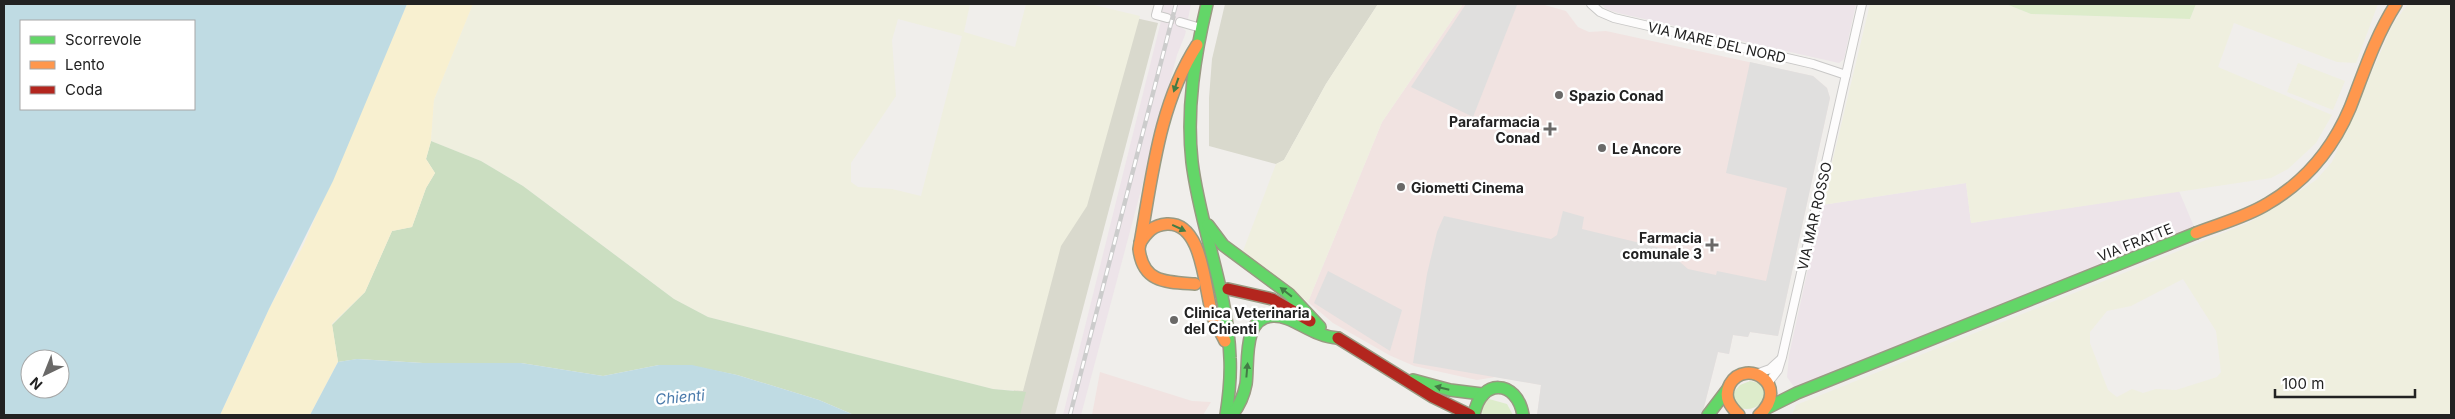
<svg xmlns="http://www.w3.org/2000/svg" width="2455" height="419" font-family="Inter,sans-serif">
	<rect width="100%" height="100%" fill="#f0eeeb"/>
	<g fill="#f1e3e1">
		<polygon points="1463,4 1541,4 1566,11 1578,27 1589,32 1606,31 1813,76 1827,88 1830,98 1778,336 1750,332 1748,337 1733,335 1729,354 1718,352 1702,415 1537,415 1541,385 1496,377 1477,380 1414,366 1389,355 1333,323 1308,302 1382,122"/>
		<polygon points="1100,372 1192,401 1211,402 1203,415 1092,415"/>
	</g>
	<g fill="#ede4e9">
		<polygon points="1164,4 1191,4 1188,19 1181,20 1180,26 1186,31 1185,35 1177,55 1081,415 1063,415 1161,21 1166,22 1167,16 1162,13"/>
		<polygon points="1601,4 1856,4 1844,59 1839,63 1618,13 1606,9"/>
		<polygon points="1966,183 1971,223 2179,191 2195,229 1797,388 1794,387 1787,377 1789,355 1822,205"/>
	</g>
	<g fill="#d9d9cd">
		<polygon points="1225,4 1378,4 1326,84 1284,160 1276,164 1209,146 1209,98 1212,59"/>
		<polygon points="1131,17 1158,23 1055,415 1007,415 1054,244"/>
	</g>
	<g fill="#efefdf" fill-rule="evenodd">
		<path d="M473 4H970L964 32 1015 47 1026 4H1090L1140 16 1087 206 1061 246 1023 391 993 389 708 317 674 299 523 186 481 161 431 141 434 100ZM898 19 962 36 921 196 892 189 858 187 851 182V163L896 96 892 40Z"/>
		<polygon points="1378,4 1463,4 1382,122 1308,302 1243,251 1276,164 1284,160 1326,84"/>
		<polygon points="1870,4 2006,4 2031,14 2190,19 2196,4 2378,4 2356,63 2337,62 2234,23 2218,67 2332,115 2316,143 2288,169 2271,178 1971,223 1966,183 1822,205"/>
		<path d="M2408 4H2451V415H1792L1796 405 2248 223 2279 205 2316 180 2332 162 2393 24ZM2183 279 2216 331 2221 372 2217 377 2176 390 2156 389 2143 393 2132 389 2117 397 2113 394 2108 390 2090 343V332L2107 311 2131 306Z"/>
		<polygon points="2298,63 2345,81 2333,110 2287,92"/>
	</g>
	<g fill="#ddeccb">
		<polygon points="2006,4 2196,4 2190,19 2031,14"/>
		<path d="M1750 381C1783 385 1760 419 1735 406L1732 394 1740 385Z"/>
		<path d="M1489 399 1507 404 1513 415H1483C1480 408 1483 403 1489 399Z"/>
	</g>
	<polygon fill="#cbdec1" points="431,141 481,161 523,186 674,299 708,317 993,389 1026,392 1020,415 854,415 819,400 737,375 692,366 659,365 603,376 521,363 423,363 358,359 338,362 332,325 365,292 392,231 412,227 426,188 435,173 426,159"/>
	<polygon fill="#f8f0d0" points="407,4 473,4 434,100 431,141 426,159 435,173 426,188 412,227 392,231 365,292 332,324 338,362 310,415 220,415 269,309 303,246"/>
	<g fill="#e0dfde">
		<polygon points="1466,4 1517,5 1473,117 1411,87"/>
		<polygon points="1750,62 1813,76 1827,88 1830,98 1778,336 1750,332 1748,337 1733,335 1729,354 1718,352 1702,415 1537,415 1541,385 1413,363 1427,274 1437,232 1444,216 1551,239 1557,235 1563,211 1584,217 1582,229 1665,249 1688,269 1716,275 1717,271 1766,281 1787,188 1726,173"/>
		<polygon points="1328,271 1402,310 1390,351 1314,303"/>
	</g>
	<g fill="#bfdbe3" fill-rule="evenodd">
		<path d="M4 4H407L333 181 269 309 220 415H4ZM21 21H194V109H21ZM30 359H60V389H30Z"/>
		<polygon points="357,359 423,363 521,363 603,376 659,365 692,365 737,375 819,400 854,415 310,415 338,362"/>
	</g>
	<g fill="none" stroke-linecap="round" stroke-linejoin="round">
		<polyline stroke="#c7c5c3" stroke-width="8" stroke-dasharray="8 4" stroke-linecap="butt" points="1167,18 1180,22"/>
		<g stroke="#c9c8c7" stroke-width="10">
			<g id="street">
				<polyline points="1159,4 1156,15 1167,18"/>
				<polyline points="1591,4 1600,12 1614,18 1813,64 1846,75"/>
				<polyline points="1180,22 1201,28"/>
				<polyline points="1756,374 1770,369 1781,359"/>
				<polyline points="1768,383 1778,370 1782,357 1862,4"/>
			</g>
		</g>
		<g stroke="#999a82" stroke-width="14">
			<g id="fast">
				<path d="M1207 4C1195 55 1186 109 1192 162 1200 228 1228 291 1230 358 1231 377 1229 396 1226 415"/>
				<polyline points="1208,225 1223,245 1289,294 1320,327"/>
				<polyline points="1413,380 1450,390 1482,394"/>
				<polyline points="1767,408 1797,393 2196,233"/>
				<path d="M1232 415C1239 406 1244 395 1246 384 1249 363 1242 317 1273 316 1293 315 1312 337 1338 338"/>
				<path d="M1474 415C1480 378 1517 379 1523 415"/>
				<polyline points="1708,415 1727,390"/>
			</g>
		</g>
		<g stroke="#999a82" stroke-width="14">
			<g id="slow">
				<path d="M2196 233C2219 224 2246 217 2267 204 2305 182 2333 148 2350 108 2364 72 2375 37 2396 4"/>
				<path d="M1140 243C1147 232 1153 225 1167 224 1204 222 1204 291 1213 317 1216 325 1221 333 1225 341"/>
				<path d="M1195 284C1166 282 1143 283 1139 249 1152 179 1158 106 1197 45"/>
				<path d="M1739 415C1730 406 1723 397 1730 384 1746 357 1792 385 1759 415"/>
			</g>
		</g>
		<g stroke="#999a82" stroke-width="14">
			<g id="jam">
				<polyline points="1228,289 1272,299 1310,321"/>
				<polyline points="1338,338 1433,397 1470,415"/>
			</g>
		</g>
		<use href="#street" stroke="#fdfcfc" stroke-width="8"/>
		<use href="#fast" stroke="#63d668" stroke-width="11"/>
		<use href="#slow" stroke="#ff974d" stroke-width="11"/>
		<use href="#jam" stroke="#b3261e" stroke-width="11"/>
		<g stroke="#ccc" stroke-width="4.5">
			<polyline id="rail" points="1070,415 1176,4"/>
		</g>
		<use href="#rail" stroke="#fff" stroke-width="2.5" stroke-dasharray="8" stroke-linecap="butt"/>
	</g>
	<defs><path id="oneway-solid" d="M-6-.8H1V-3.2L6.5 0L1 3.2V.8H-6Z" transform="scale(1.25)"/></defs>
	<g fill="#427c45">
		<use href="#oneway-solid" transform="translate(1176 85) rotate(109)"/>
		<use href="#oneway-solid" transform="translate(1179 228) rotate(25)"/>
		<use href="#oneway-solid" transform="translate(1286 292) rotate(-142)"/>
		<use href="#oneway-solid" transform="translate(1247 370) rotate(-85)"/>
		<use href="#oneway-solid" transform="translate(1442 388) rotate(-166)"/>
	</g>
	<g fill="#6a6968" stroke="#fff" stroke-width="2">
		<circle cx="1559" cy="95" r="5"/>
		<path d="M1547.5 121.5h5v5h5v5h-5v5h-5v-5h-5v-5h5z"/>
		<circle cx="1602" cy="148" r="5"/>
		<circle cx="1401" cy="187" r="5"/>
		<path d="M1709.5 237.5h5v5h5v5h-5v5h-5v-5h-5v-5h5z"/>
		<circle cx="1174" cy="320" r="5"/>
	</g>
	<g text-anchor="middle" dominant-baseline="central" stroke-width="5" stroke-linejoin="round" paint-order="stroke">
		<g font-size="14" fill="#222" stroke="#fff">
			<text transform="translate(1717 42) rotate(13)">VIA MARE DEL NORD</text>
			<text transform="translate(1814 216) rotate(-77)">VIA MAR ROSSO</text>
			<text transform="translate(2135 242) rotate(-22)">VIA FRATTE</text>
		</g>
		<g font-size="14" font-weight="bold" fill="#222" stroke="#fff" text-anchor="start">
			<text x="1569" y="95">Spazio Conad</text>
			<text x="1540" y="121" text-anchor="end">Parafarmacia<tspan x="1540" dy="16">Conad</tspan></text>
			<text x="1612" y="148">Le Ancore</text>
			<text x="1411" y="187">Giometti Cinema</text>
			<text x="1702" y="237" text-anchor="end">Farmacia<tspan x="1702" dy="16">comunale 3</tspan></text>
			<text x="1184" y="312">Clinica Veterinaria<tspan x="1184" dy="16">del Chienti</tspan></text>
		</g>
		<g font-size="15" font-style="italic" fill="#4a7aab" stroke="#fff">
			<text transform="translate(680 397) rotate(-5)">Chienti</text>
		</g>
	</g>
	<rect width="2455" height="419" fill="none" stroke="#222222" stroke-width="10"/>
	<rect x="20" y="20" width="175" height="90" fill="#ffffff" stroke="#a7a7a7"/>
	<rect x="30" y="36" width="25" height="8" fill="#63d668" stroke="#a7a7a7"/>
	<text x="65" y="45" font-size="15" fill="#222222">Scorrevole</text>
	<rect x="30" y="61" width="25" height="8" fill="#ff974d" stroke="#a7a7a7"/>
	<text x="65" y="70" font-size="15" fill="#222222">Lento</text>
	<rect x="30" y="86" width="25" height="8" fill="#b3261e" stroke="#a7a7a7"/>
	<text x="65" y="95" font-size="15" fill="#222222">Coda</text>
	<g transform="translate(45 374) rotate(223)"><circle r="24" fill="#ffffff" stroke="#a7a7a7"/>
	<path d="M0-4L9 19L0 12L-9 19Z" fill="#6a6968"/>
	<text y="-8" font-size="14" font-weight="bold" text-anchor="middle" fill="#222222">N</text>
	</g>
	<path d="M2275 389v8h140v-8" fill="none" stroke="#222222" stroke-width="2.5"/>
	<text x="2282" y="389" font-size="15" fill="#222222" stroke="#ffffff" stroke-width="4" paint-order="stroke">100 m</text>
</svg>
